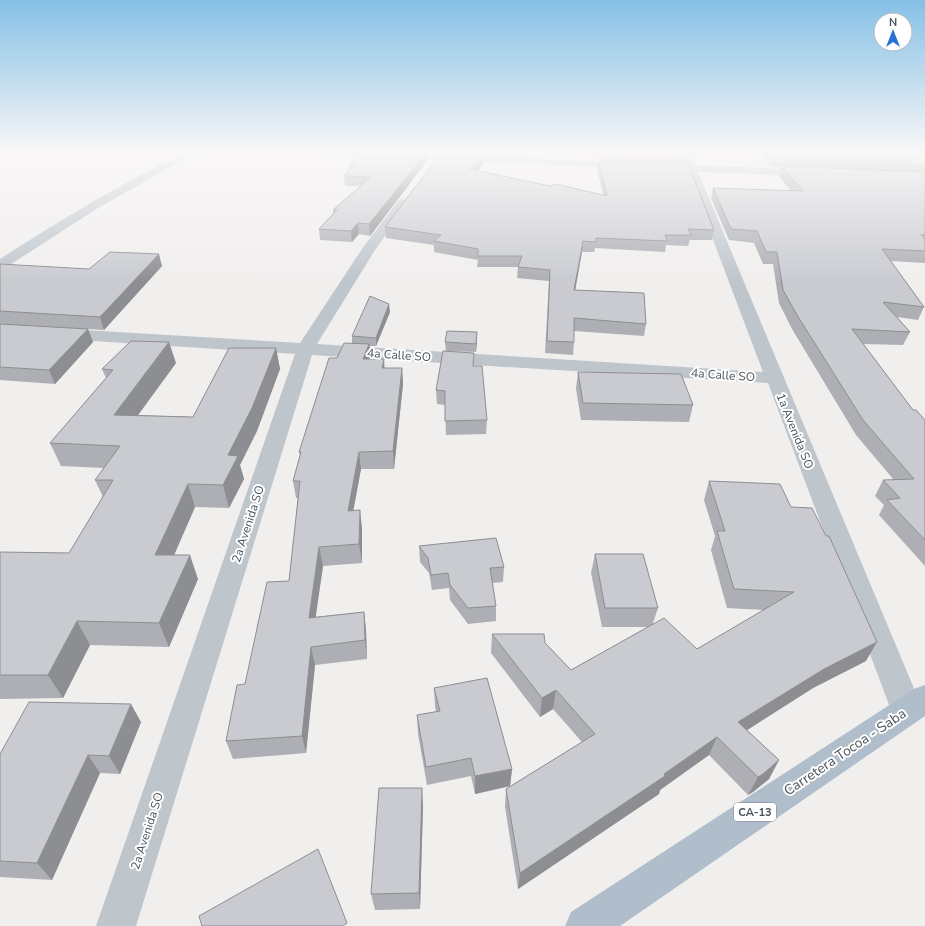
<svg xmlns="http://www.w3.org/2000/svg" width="925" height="926" font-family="'Nunito Sans',sans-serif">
	<rect width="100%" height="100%" fill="#f1eeee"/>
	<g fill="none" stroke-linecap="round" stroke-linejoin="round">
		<g fill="#bec6cc" fill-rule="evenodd">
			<path d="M185 152H197L98 208 5 268 0 269V259C60 220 121 184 185 152Z"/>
			<polygon points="316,152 388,152 626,162 631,165 626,168 321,155"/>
			<polygon points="680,152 690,152 695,165 810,170 815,173 810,176 698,172 923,710 918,720 907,724 896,720 891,710 768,383 312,355 136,926 96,926 295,354 0,335 0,325 300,343 364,246 399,200 403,199 409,203 375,250 317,344 763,372 687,171 660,170 655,167 660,164 685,165"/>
		</g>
		<polygon fill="#b0becb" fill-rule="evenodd" points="925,685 925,716 620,926 565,926 571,912 914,689"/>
	</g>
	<g fill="#adafb4">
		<polygon points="363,152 434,152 427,152 427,161 370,236 359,234 352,242 320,240 319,229 333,214 333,210 360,186 345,186 344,176 349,170 349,165"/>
		<polygon points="447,152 496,152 493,155 447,153"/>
		<polygon points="592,152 682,152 684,155 682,162 594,159"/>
		<polygon points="759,152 925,152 925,263 891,261 924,307 918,320 897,317 910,332 903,345 863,344 913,410 925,420 925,566 879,515 884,505 875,496 883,480 894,480 856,435 792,329 779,303 773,264 763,264 754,243 729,240 711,198 713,188 791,191 779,176 781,167 771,167"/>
		<polygon points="485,155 484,163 478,171 550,186 603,195 597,168 598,160 714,230 712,240 690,240 688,246 666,245 665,252 595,248 594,252 582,252 575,290 646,324 644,336 574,331 574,342 573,355 545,353 549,281 517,278 518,267 477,267 478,260 434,252 434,245 386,238 385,227"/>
		<polygon points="0,264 89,269 162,266 104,330 43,326 88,329 93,342 55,384 0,380"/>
		<polygon points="390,312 376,346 370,346 371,359 384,368 402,368 403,384 394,469 361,469 353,510 362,528 362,563 323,566 315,617 364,612 366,630 367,659 315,665 306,753 233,759 226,741 245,684 289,581 298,498 296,498 293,481 300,456 299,452 337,358 352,343 352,336"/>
		<polygon points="477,340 476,352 446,351 445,342"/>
		<polygon points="276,348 280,369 257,431 240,465 244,479 229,508 195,507 174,555 198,579 169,647 90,645 63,698 0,699 0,552 69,553 103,497 95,480 104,468 61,466 50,443 106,378 102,369 176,363 138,415 193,417"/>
		<polygon points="474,366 487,420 486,434 446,435 445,405 437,404 436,390"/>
		<polygon points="578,372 693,405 689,422 581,420 576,389"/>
		<polygon points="709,481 791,507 866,661 813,688 747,730 779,760 769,779 753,792 748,795 709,755 660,790 659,794 518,889 505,807 506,789 582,742 553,709 540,717 491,653 492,634 545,643 571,670 648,627 602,627 591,573 595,554 658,608 653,623 697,649 764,610 727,608 711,550 715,536 704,500"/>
		<polygon points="419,546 504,567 503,582 492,583 496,606 496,621 468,624 450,600 449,588 432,590 429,573 420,562"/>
		<polygon points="434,688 512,769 510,786 475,794 471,776 427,785 418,734 417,715 436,712 435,707"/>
		<polygon points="141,722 120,774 100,773 52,880 0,877 0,754"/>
		<polygon points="423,805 420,909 375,910 371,894"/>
	</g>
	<g fill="#8d8e92">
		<polygon points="427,152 427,161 370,236 369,224"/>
		<polygon points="485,155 484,163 470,178 470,169"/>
		<polygon points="358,223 359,234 352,242 351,231"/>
		<polygon points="583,241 582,252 573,302 574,290"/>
		<polygon points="159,254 162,266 104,330 100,317"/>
		<polygon points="389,304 390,312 376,346 376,338"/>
		<polygon points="88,329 93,342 55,384 49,370"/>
		<polygon points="477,332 477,340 476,352 476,344"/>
		<polygon points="169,342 176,363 122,437 114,415"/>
		<polygon points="369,344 371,360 363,359"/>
		<polygon points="276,348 280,369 257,431 240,465 244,479 229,508 223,485 228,455"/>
		<polygon points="384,359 385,375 382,368"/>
		<polygon points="402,368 403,384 394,469 393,451"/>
		<polygon points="359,452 361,469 350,529 348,511"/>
		<polygon points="188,484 195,507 164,578 155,555"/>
		<polygon points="360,510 362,528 362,563 359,544"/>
		<polygon points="319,547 323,566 313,636 309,618"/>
		<polygon points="190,555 198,579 169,647 159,623"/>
		<polygon points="364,612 366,630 367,659 365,640"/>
		<polygon points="77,621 90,645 63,698 48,675"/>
		<polygon points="877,642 866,661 813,688 730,741 738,722 824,669"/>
		<polygon points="311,647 315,665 306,753 302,736"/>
		<polygon points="556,690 553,709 540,717 542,698"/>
		<polygon points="131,704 141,722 120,774 109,756"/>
		<polygon points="717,737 709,755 660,790 659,794 518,889 520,873 664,774"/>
		<polygon points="88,755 100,773 52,880 37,863"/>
		<polygon points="779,760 769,779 753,792 748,795 758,777"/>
		<polygon points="512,769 510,786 475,794 475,776"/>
		<polygon points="422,788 423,805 420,909 419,893"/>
	</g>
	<g fill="#c9cbd1" stroke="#8d8e92">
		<polygon points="363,152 427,152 369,224 358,223 351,231 319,229 337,210 333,210 371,177 344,176 354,165 349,165"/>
		<polygon points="615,152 682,152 684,155"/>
		<polygon points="769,152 925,152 925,164 774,157"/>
		<polygon points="441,153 485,155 470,169 550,186 556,184 607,196 598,160 688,163 714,230 688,229 691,235 665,235 667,241 596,238 596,242 583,241 574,290 644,293 646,324 574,318 574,342 547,341 550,270 518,267 522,256 478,256 478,249 434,241 441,235 385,227"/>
		<polygon points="781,166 925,172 925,235 921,235 925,239 925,251 882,249 924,307 883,302 910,332 852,329 913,410 916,410 925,420 925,540 887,500 900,498 883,480 914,479 863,420 797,315 783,290 777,252 766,252 757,231 731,229 713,188 803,191"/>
		<polygon points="110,252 159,254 100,317 0,311 0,264 89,269"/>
		<polygon points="370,296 389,304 376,338 352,336"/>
		<polygon points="0,324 88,329 49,370 0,367"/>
		<polygon points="447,331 477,332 476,344 445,342"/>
		<polygon points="131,341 169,342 114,415 193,417 229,348 276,348 252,408 228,455 238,456 223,485 188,484 155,555 190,555 159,623 77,621 48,675 0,675 0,552 69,553 113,480 95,480 120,446 50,443 113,370 102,369"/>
		<polygon points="344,343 369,344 363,359 384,359 382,368 402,368 393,451 359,452 348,511 360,510 359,544 319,547 309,618 364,612 365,640 311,647 302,736 226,741 237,685 245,684 267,582 289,581 300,481 293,481 301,452 299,452 329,358 337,358"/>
		<polygon points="443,351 474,353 473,366 482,366 487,420 445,421 445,391 436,390"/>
		<polygon points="578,372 681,374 693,405 583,403"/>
		<polygon points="709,481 780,484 791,507 812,508 826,536 829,536 877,642 824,669 738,722 779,760 763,774 758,777 717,737 664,774 665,776 520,873 506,789 595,734 556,690 542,698 492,634 544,634 545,643 571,670 664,618 697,649 794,592 734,589 717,531 725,531"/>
		<polygon points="496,538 504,567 490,568 496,606 468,608 450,585 448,573 431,575 428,558 419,546"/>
		<polygon points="595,554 643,554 658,608 605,608"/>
		<polygon points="487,678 512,769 475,776 471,758 426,767 417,715 440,711 434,688"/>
		<polygon points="29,702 131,704 109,756 88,755 37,863 0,861 0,754"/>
		<polygon points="379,788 422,788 419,893 371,894"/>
		<polygon points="318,849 347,923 343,926 202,926 199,916"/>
	</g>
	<linearGradient id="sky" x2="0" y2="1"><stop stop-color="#85c0e6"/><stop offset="0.54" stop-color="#f9f7f7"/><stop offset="1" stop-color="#f9f7f7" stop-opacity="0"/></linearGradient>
	<rect width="925" height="282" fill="url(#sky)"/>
	<g text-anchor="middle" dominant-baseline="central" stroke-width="4" stroke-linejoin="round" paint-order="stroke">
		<rect fill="#fff" stroke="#7f858c" stroke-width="1" x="734" y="803" width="42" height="18" rx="3"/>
		<g font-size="11" font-weight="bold" fill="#48515a">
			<text x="755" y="812">CA-13</text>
		</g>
		<g font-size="12" fill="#48515a" stroke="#fff">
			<text transform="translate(399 355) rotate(4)">4a Calle SO</text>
			<text transform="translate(723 375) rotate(4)">4a Calle SO</text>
			<text transform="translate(795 431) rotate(68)">1a Avenida SO</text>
			<text transform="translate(248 524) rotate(-72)">2a Avenida SO</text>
			<text transform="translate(147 831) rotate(-72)">2a Avenida SO</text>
		</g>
		<g font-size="14" fill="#48515a" stroke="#fff">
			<text transform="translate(845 752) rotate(-34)">Carretera Tocoa - Saba</text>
		</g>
	</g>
	<g transform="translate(893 32)"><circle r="19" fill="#ffffff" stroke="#b6b9bd"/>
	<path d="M0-3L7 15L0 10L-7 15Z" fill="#2871d1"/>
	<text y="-6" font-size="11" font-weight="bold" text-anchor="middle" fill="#48515a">N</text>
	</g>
</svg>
